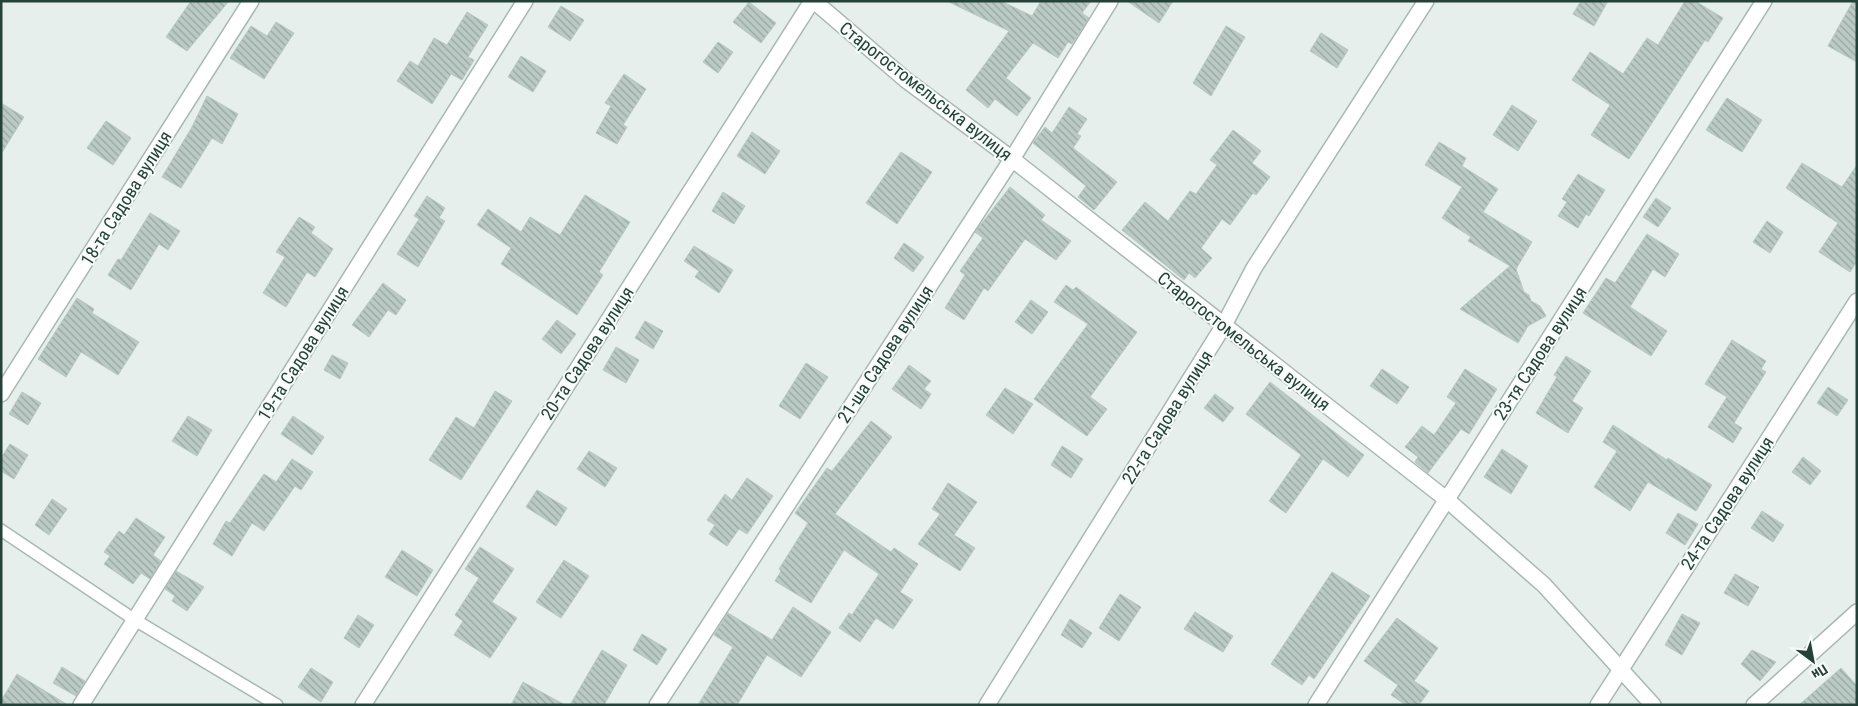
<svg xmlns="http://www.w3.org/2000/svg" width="1858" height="706" font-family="'Roboto Condensed',sans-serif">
	<defs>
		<pattern id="building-back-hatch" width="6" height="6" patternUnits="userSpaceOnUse" patternTransform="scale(1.25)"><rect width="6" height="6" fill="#bbcac4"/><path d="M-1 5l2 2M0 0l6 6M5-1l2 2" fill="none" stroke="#98a6a0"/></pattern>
	</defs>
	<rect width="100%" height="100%" fill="#e6efeb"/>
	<g fill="url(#building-back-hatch)" stroke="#b8c9c2">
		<polygon points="191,1 229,1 187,51 166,37"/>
		<polygon points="947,1 1001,1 1032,16 1041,1 1091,1 1082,13 1089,18 1072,44 1068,42 1058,58 1033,43 1006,78 1031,98 1017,116 995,99 988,108 966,90 1009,31"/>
		<polygon points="1127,1 1173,1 1159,23"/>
		<polygon points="1581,1 1608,1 1594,26 1573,14"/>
		<polygon points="1685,1 1695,1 1723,18 1708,42 1705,40 1629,159 1591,135 1610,105 1572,80 1590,52 1623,74 1647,38 1658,45"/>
		<polygon points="1853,1 1857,1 1857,62 1828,46"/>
		<polygon points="749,2 776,23 761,43 733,22"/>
		<polygon points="561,6 584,20 570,41 548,27"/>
		<polygon points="467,12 488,25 468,57 474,60 462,80 451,74 432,104 397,81 410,61 418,66 434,38 447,45"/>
		<polygon points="276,22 294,33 264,79 230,58 251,26 267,36"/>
		<polygon points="1226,26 1245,37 1211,96 1193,83"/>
		<polygon points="1321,33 1348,50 1337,68 1310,51"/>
		<polygon points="718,42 733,52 718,73 703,62"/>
		<polygon points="521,56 546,71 533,92 508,77"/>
		<polygon points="624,74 646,89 623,125 627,127 617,144 596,133 611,106 605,103"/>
		<polygon points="207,96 238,114 222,144 212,138 181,188 162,177 192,127"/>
		<polygon points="1727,98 1762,120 1742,152 1706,130"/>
		<polygon points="1,103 24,117 1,154"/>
		<polygon points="1512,105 1537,121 1518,151 1493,135"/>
		<polygon points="1069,107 1087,119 1077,134 1081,136 1073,148 1117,182 1094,210 1078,197 1086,186 1033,143 1045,127 1052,133"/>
		<polygon points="106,121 131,138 113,165 87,148"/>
		<polygon points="1233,130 1261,151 1252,163 1270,177 1256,195 1253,193 1230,225 1222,219 1201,248 1212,258 1195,278 1189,273 1184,280 1122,230 1145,202 1168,221 1190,191 1196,194 1217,165 1210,160"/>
		<polygon points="752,132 780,151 765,174 737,156"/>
		<polygon points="1439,142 1466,158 1462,166 1498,189 1483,212 1532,242 1516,269 1524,292 1529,295 1531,301 1540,306 1546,316 1528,326 1518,343 1460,309 1510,266 1468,241 1471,237 1442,218 1462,187 1425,165"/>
		<polygon points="901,152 932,172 897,224 866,203"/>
		<polygon points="1802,163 1842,187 1857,165 1857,261 1850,272 1819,252 1838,223 1786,188"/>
		<polygon points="1578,174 1605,190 1589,216 1586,214 1578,228 1558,216 1567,202 1562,199"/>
		<polygon points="1010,187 1045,215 1041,220 1071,241 1056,260 1025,239 988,291 984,288 964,320 945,308 965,275 960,271 983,238 975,232"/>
		<polygon points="723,192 745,206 734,224 712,211"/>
		<polygon points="585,195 630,222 599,272 603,275 577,315 501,264 511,248 477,225 488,209 521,232 530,217 560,235"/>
		<polygon points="427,196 445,208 439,218 445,221 418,267 397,254 419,219 414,216"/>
		<polygon points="1656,198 1671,208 1658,227 1643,217"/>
		<polygon points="150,213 180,231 168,250 159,244 131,290 108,275 118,259 121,260"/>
		<polygon points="299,217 315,227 311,233 333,249 315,277 307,272 286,307 263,293 285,257 276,252"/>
		<polygon points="1767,221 1783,232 1770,253 1753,242"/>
		<polygon points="1647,234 1679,254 1665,277 1653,269 1630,307 1667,331 1651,356 1583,313 1606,278 1615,283"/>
		<polygon points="904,243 924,257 913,272 894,258"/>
		<polygon points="694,246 733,270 719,293 695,277 699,271 684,261"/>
		<polygon points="383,283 406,300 396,315 388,310 369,337 352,325"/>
		<polygon points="1066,285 1073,290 1076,287 1137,332 1090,397 1107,409 1087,436 1034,399 1088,324 1054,302"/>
		<polygon points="77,298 94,309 92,313 139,342 118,375 81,352 66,377 38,359"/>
		<polygon points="1031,300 1048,312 1032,334 1015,322"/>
		<polygon points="557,320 576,334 561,354 542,339"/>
		<polygon points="645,321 663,331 653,349 635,338"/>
		<polygon points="1732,340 1766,361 1761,369 1766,372 1734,423 1742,428 1733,443 1708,427 1727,397 1705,384"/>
		<polygon points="616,347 639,360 626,383 603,370"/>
		<polygon points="332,355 348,363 340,379 324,370"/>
		<polygon points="1566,356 1591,371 1572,401 1583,408 1568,433 1536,413 1557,377 1554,375"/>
		<polygon points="806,363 828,377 800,419 779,406"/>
		<polygon points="909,365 931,381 924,389 931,394 921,409 892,389"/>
		<polygon points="1382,369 1409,387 1397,404 1370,386"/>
		<polygon points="1465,369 1497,389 1469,434 1461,429 1428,473 1415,462 1418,457 1405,447 1422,426 1434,435 1456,403 1447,397"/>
		<polygon points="1270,382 1364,455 1348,477 1323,459 1286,513 1269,501 1301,455 1246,414"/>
		<polygon points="1828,387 1848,400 1837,416 1817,403"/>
		<polygon points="1005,388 1033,404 1013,434 986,415"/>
		<polygon points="495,391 512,401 461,480 429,460 456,417 474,428"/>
		<polygon points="22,392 41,403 28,425 9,414"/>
		<polygon points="1215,394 1234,408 1223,422 1204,408"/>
		<polygon points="188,416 212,430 197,456 172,441"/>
		<polygon points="293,416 324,437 312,455 281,434"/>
		<polygon points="871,421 892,437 835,514 891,552 894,548 918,564 900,592 913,600 893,629 876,618 860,642 839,628 849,613 852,615 879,574 844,550 811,603 775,581 781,571 779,569 808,523 795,513 827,468 832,471"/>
		<polygon points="1613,425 1667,460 1668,458 1712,485 1696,511 1648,482 1630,511 1594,487 1617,451 1603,442"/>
		<polygon points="10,444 28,455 14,479 1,471 1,458"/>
		<polygon points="1062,446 1083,459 1071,478 1051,465"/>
		<polygon points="1502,449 1528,466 1511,494 1484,477"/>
		<polygon points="589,451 617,468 605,487 577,469"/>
		<polygon points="1803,457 1821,471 1810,485 1792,472"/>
		<polygon points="292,459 313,472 301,490 295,486 264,531 252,523 232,556 213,544 226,521 230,523 264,474 276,482"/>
		<polygon points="747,478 773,496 747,534 739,529 727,546 709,534 715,525 707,520 725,494 732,500"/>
		<polygon points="948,483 977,502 954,535 975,548 960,571 918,544 940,514 932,509"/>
		<polygon points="537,490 567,508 556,526 526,507"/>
		<polygon points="52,499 67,509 49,535 35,525"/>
		<polygon points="1762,511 1784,525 1773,542 1751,528"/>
		<polygon points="1678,513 1698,524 1685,545 1666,533"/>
		<polygon points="136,518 165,537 153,555 161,561 150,579 141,573 133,584 104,564 110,556 104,552 119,531 124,535"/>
		<polygon points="480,547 514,569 492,602 517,618 490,658 454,635 463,621 455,615 479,578 465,569"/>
		<polygon points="402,550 433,570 417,596 385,577"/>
		<polygon points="564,560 589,576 561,618 536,602"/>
		<polygon points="176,571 204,587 187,611 172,601 175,596 165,589"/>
		<polygon points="1332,572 1370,596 1314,679 1309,675 1302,685 1271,664"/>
		<polygon points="1735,574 1759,587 1748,606 1724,593"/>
		<polygon points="1120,594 1141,607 1119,641 1099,628"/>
		<polygon points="793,607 831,632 801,677 767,655 737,705 698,705 733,647 714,635 728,613 772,640"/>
		<polygon points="1195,612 1233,636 1223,652 1184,629"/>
		<polygon points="1682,614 1700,623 1682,655 1665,645"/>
		<polygon points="358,615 374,625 359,648 344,638"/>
		<polygon points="1397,618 1438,648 1414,681 1429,691 1419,705 1406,705 1391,695 1398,685 1364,661"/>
		<polygon points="1070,619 1092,633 1082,648 1061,635"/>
		<polygon points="642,634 667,649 657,665 633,650"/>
		<polygon points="602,650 627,665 604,705 570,705"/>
		<polygon points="1752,650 1776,662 1760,681 1741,664"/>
		<polygon points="62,667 85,681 76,696 53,683"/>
		<polygon points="311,668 333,682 321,702 298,687"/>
		<polygon points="1841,668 1857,686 1857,705 1799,705"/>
		<polygon points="17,674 68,705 1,705 1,701"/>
		<polygon points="523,682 565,705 511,705"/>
	</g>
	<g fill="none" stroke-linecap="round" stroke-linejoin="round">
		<g stroke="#a8b8b2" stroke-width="14">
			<polyline id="service" points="1,530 135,620 277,705"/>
		</g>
		<g stroke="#a8b8b2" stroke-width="18">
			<g id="minor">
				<polyline points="814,1 906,80 1012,159 1446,499 1544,585 1653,705"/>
				<polyline points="1,394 251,1"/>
				<polyline points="81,705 525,1"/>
				<polyline points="363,705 812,1"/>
				<polyline points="657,705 1012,159 1110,1"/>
				<polyline points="987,705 1224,325 1254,268 1426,1"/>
				<polyline points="1316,705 1764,1"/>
				<polyline points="1598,705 1857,301"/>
				<polyline points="1754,705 1857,612"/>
			</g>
		</g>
		<use href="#service" stroke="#fff" stroke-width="11"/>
		<use href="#minor" stroke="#fff" stroke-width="15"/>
	</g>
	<g text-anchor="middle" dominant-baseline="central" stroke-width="4" stroke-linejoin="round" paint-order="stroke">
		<g font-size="18" fill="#24423a" stroke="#f7fbf9">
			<text transform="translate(926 91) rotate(38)">Старогостомельська вулиця</text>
			<text transform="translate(126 198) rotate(-58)">18-та Садова вулиця</text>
			<text transform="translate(1244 341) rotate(38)">Старогостомельська вулиця</text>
			<text transform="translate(303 353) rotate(-58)">19-та Садова вулиця</text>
			<text transform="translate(587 353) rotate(-57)">20-та Садова вулиця</text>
			<text transform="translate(1540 353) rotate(-57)">23-тя Садова вулиця</text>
			<text transform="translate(885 354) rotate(-57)">21-ша Садова вулиця</text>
			<text transform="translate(1167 417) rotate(-58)">22-га Садова вулиця</text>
			<text transform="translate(1727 503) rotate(-57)">24-та Садова вулиця</text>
		</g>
	</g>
	<rect width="1858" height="706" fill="none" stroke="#24423a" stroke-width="5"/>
	<g transform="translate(1813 661) rotate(148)" stroke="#f7fbf9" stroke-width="4" paint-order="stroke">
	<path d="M0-4L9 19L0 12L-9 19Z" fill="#24423a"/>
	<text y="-8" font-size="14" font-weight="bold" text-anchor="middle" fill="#24423a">Пн</text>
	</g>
</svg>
